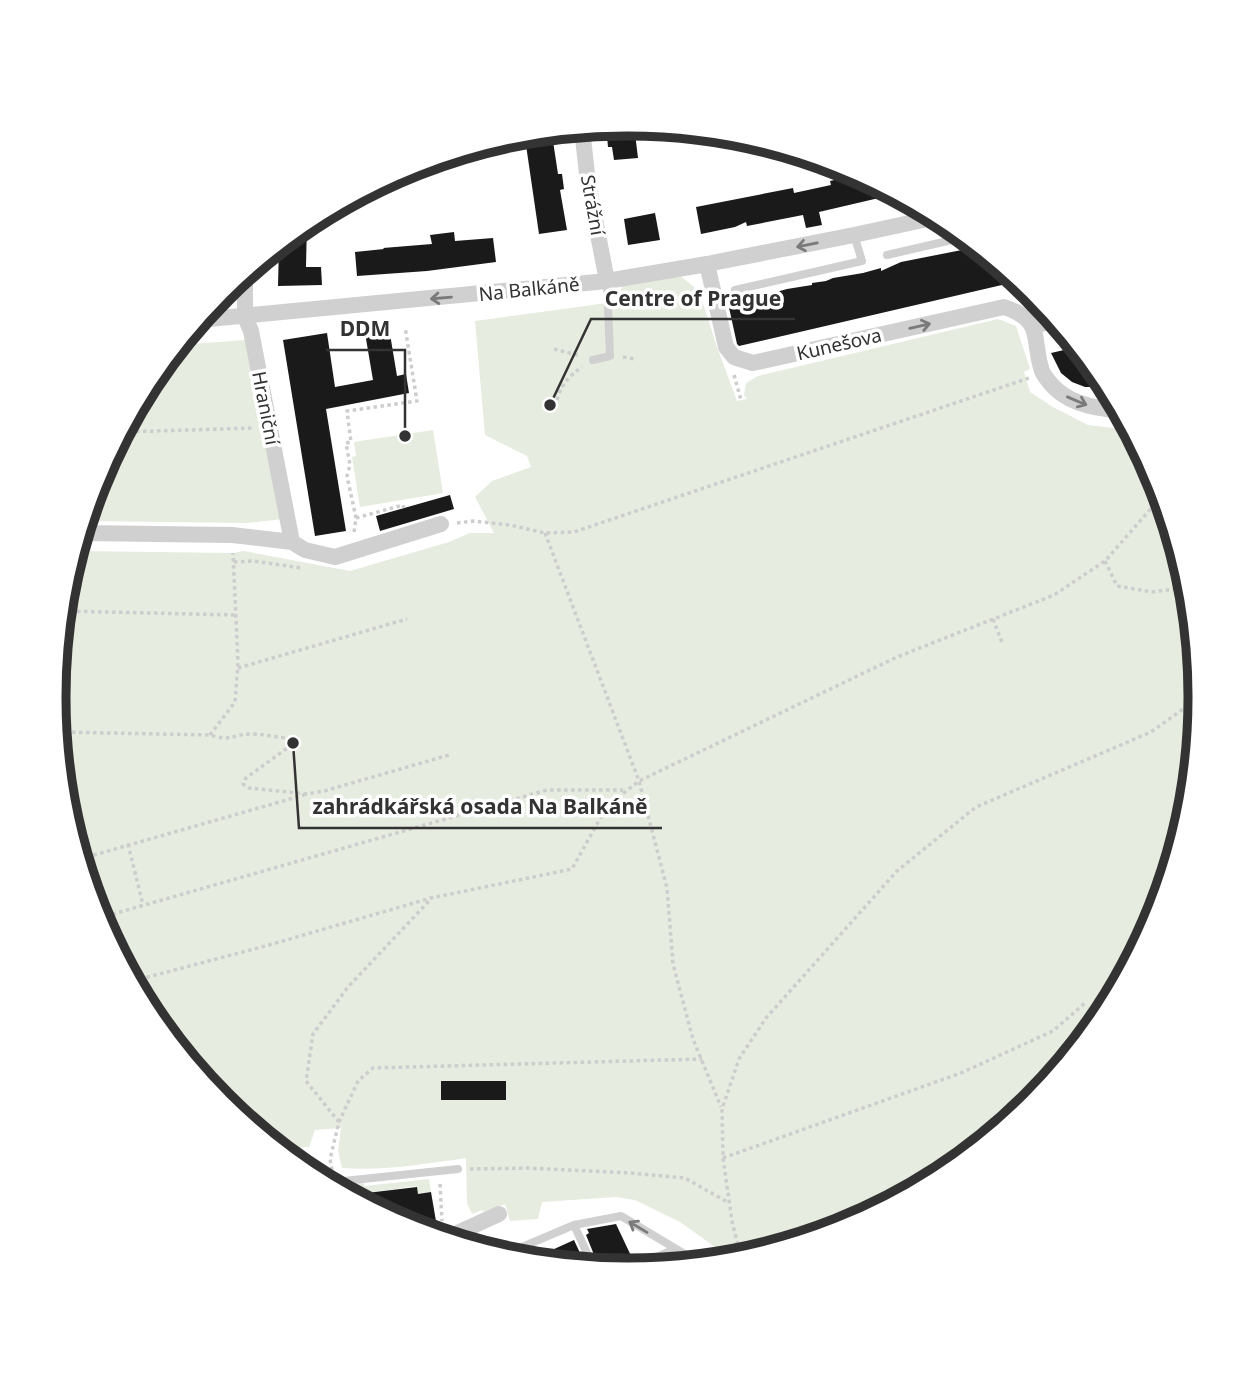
<svg xmlns="http://www.w3.org/2000/svg" width="1254" height="1394" font-family="'Noto Sans',sans-serif">
<style>
.green{fill:#e6ecdf}
.building{fill:#1a1a1a}
.lines{fill:none;stroke-linecap:round;stroke-linejoin:round}
.path{stroke:#cdcdcd;stroke-width:3.5;stroke-dasharray:3.5 3.5;stroke-linecap:butt}
.service{stroke:#d0d0d0;stroke-width:8}
.minor{stroke:#d0d0d0;stroke-width:16}
.oneway{stroke:#7a7a7a}
.labels{text-anchor:middle;dominant-baseline:central;stroke-width:7;stroke-linejoin:round;paint-order:stroke}
.street-label{font-size:19px;fill:#333;stroke:#fff}
.rim{fill:none;stroke:#333;stroke-width:9}
.leader{fill:none;stroke:#333;stroke-width:2.5}
.callout-dot{fill:#333;stroke:#fff;stroke-width:2.5}
.callout-label{font-size:21px;text-anchor:middle;font-weight:bold;fill:#333;stroke:#fff;stroke-width:7;stroke-linejoin:round;paint-order:stroke}
</style>
<rect width="100%" height="100%" fill="#fff"/>
<!-- green -->
<path class="green" d="M678,274L699,291L717,347L737,401L747,399L744,395L746,383L758,376L998,319L1016,326L1030,369L1024,372L1030,392L1053,407L1088,425L1131,430L1156,478L1189,586L1200,697L1189,809L1156,917L1103,1016L1032,1102L992,1135L870,1213L839,1228L732,1259L680,1222L635,1200L616,1197L542,1202L538,1219L510,1221L505,1204L484,1212L482,1210L472,1214L467,1203L466,1158C425,1164 384,1171 342,1168L338,1151L341,1128L315,1130L309,1147L279,1149L222,1102L151,1015L98,916L65,808L54,697L65,585L76,551L233,553L244,551L350,571L449,542L470,533H494L475,497L492,481L531,467L527,456L485,435L475,321L607,303L615,301L623,285Z
M245,340L283,519L246,523L85,521L98,477L151,378L179,345Z
M433,430L443,493L360,507L352,457L356,456L354,442Z
M360,1177L365,1186L429,1179L431,1192L418,1194L416,1186L354,1195V1197L327,1183Z"/>
<!-- building -->
<path class="building" d="M627,124L634,125L638,158L614,160L612,147H608L606,126Z
M553,141L558,174H562L564,189L560,190L567,230L539,234L526,145Z
M846,168L896,194L819,212L822,225L806,228L803,215L747,226L746,222L735,227L701,234L696,207L793,188L794,193L831,185L830,181L848,177Z
M655,213L660,240L628,245L624,219Z
M307,222L306,267H321L322,285L278,286L279,245Z
M454,232L455,241L493,238L496,262L427,271L357,276L355,252L384,249L383,248L432,244L430,235Z
M977,247L1019,281L739,346L737,344L728,303L762,296L787,289L812,285V283L826,281L833,278L863,273L881,268V271L901,262Z
M389,328L397,376L406,374L409,393L326,409L346,531L315,536L283,340L327,333L335,387L373,380L365,333Z
M1077,347L1103,379L1108,387H1085L1072,382L1061,373L1051,353Z
M450,495L454,509L380,531L376,516Z
M441,1081H506V1100H441Z
M417,1187L418,1194L431,1192L437,1227L426,1232L407,1226L350,1195Z
M616,1224L633,1260L624,1264L621,1269L599,1267L586,1235L589,1233L587,1229Z
M574,1240L586,1266L530,1260Z"/>
<g class="lines">
<!-- path -->
<path class="path" d="M554,349L581,356
M623,357L635,359
M734,375L741,400
M557,400C561,385 569,376 582,367
M122,432L254,428
M356,518L403,505L404,508
M457,523L473,521L510,525L545,533L574,532L1029,378
M354,532L356,518L347,476L350,465L346,443L351,442L347,411L417,401L405,327
M545,533L639,781L667,888L673,964L693,1039L721,1107
M1105,561L1117,586L1152,592L1189,587
M234,562L253,561L301,568
M63,611L236,615
M993,619L1003,645
M238,668L407,619
M58,732L210,735C231,742 233,734 251,734C263,734 275,737 287,738L292,742L290,746L246,778L243,784L249,788L307,794L324,791L449,755
M210,735L235,702L238,663L233,553
M128,844L143,905
M80,859L304,795
M99,918L547,790H623
M133,981L269,945L431,898L572,869L607,806L639,781L897,657L1054,595L1105,561L1162,496
M339,1122L306,1081L313,1034L348,987L430,900
M723,1158L961,1073L1053,1031L1086,1002
M470,1169L528,1168L630,1173L685,1178L729,1203
M332,1170L330,1159L339,1122L358,1081L373,1068L702,1059
M311,1174L322,1178
M440,1184L442,1221
M741,1258L732,1221L723,1158L722,1109L739,1059L766,1018L897,871L976,807L1151,732L1200,697"/>
<!-- service -->
<path class="service" d="M887,255L965,237
M735,290L862,261L854,235
M593,360L610,356L607,281
M334,1182L458,1169
M574,1225L593,1266
M503,1255L574,1225L621,1216L693,1259L696,1263
M627,1270L675,1249"/>
<!-- minor -->
<path class="minor" d="M582,129L588,183L607,281
M707,264L726,347L734,357L753,363L1004,307C1045,321 1031,338 1042,371C1044,376 1048,380 1051,384C1068,404 1095,409 1120,410
M245,273V317L251,331L292,542
M199,320L607,281L707,264L854,235L937,217
M1034,326L1055,320
M81,533L232,535L292,542L305,550L335,557L441,524
M464,1230L499,1214
M447,1238L464,1230L471,1245"/>
</g>
<!-- one-way arrows -->
<defs><path id="oneway-shaft" d="M-6 0H5M1.5-3L5.5 0L1.5 3" fill="none" stroke-width="1.6" stroke-linecap="round" stroke-linejoin="round" transform="scale(1.75)"/></defs>
<g class="oneway">
<use href="#oneway-shaft" transform="translate(807 245) rotate(169)"/>
<use href="#oneway-shaft" transform="translate(441 298) rotate(175)"/>
<use href="#oneway-shaft" transform="translate(920 326) rotate(-13)"/>
<use href="#oneway-shaft" transform="translate(1077 401) rotate(23)"/>
<use href="#oneway-shaft" transform="translate(638 1227) rotate(-149)"/>
</g>
<g class="labels">
<!-- street labels -->
<g class="street-label">
<text transform="translate(593 205) rotate(80)">Strážní</text>
<text transform="translate(529 289) rotate(-6)">Na Balkáně</text>
<text transform="translate(839 344) rotate(-13)">Kunešova</text>
<text transform="translate(266 408) rotate(79)">Hraniční</text>
</g>
</g>
<!-- crop -->
<path d="M0 0H1254V1394H0ZM626 136H628A560 560 0 0 1 1188 696V698A560 560 0 0 1 628 1258H626A560 560 0 0 1 66 698V696A560 560 0 0 1 626 136Z" fill="#fff" fill-rule="evenodd"/>
<path class="rim" d="M626 136H628A560 560 0 0 1 1188 696V698A560 560 0 0 1 628 1258H626A560 560 0 0 1 66 698V696A560 560 0 0 1 626 136Z"/>
<!-- callouts -->
<path class="leader" d="M550 405L591 319H795M405 436L405 350H326M293 743L299 828H662"/>
<g class="callout-dot">
<circle cx="550" cy="405" r="7"/>
<circle cx="405" cy="436" r="7"/>
<circle cx="293" cy="743" r="7"/>
</g>
<g class="callout-label">
<text x="693" y="306">Centre of Prague</text>
<text x="365" y="336">DDM</text>
<text x="480" y="814">zahrádkářská osada Na Balkáně</text>
</g>
</svg>
